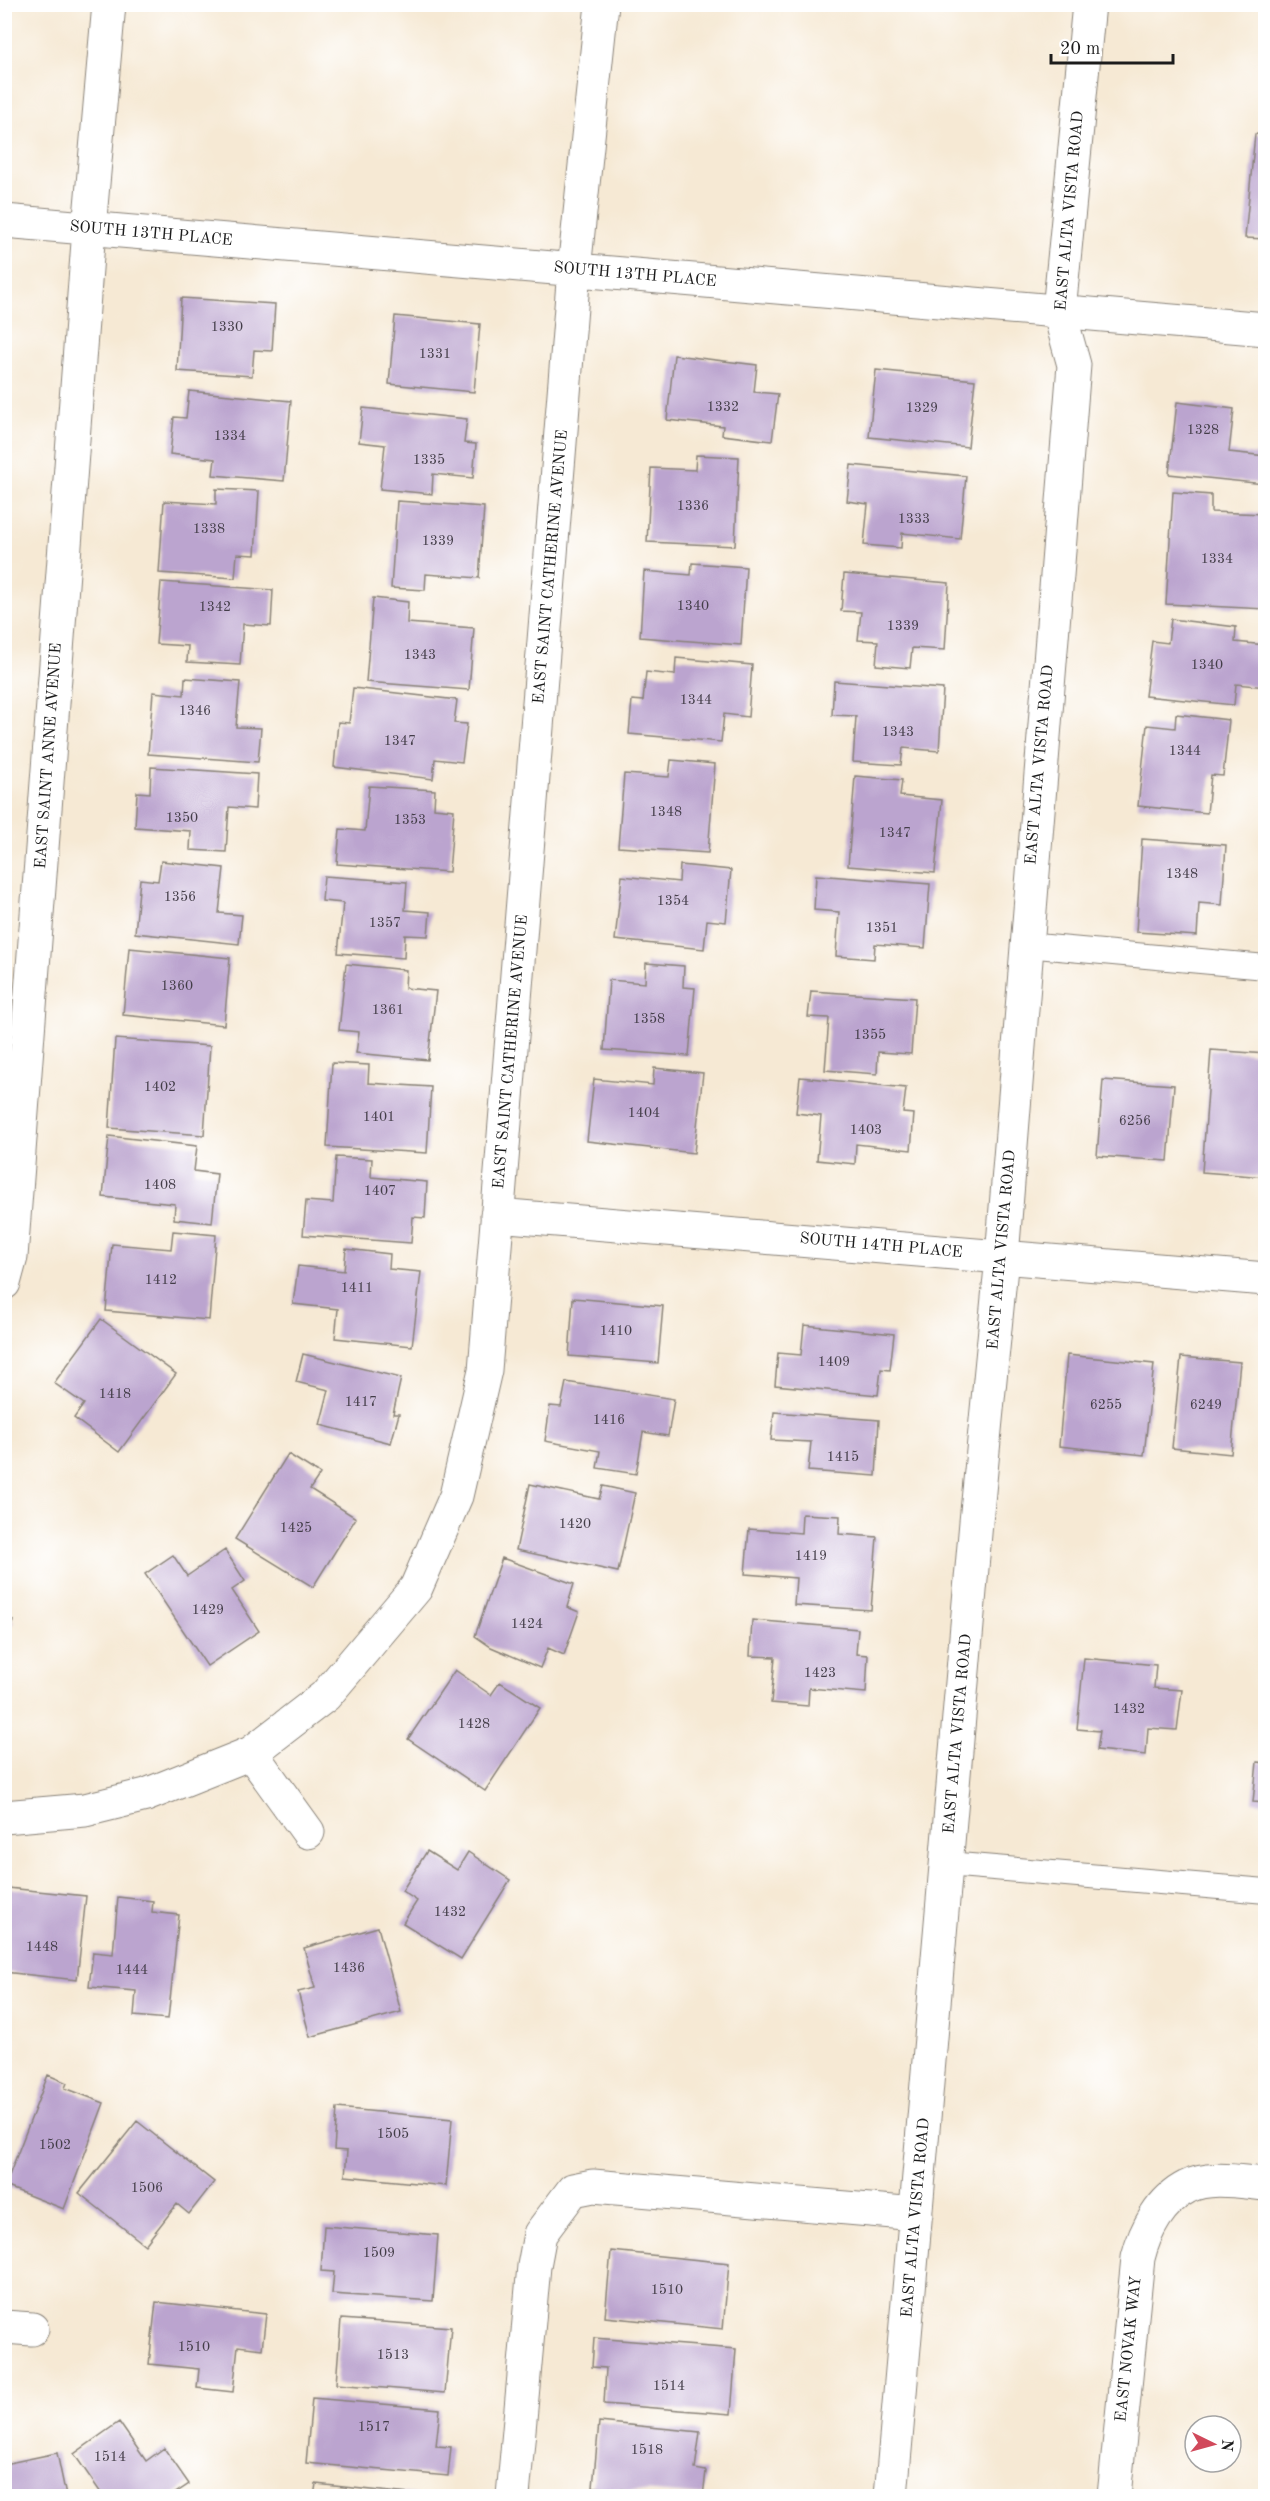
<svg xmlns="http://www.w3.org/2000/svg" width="1270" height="2501" font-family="'Old Standard TT',serif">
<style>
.building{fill:#bba4cf}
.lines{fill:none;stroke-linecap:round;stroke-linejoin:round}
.lane-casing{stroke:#898278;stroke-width:26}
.street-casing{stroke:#898278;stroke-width:35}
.lane{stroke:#fff;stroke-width:24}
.street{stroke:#fff;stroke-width:33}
.labels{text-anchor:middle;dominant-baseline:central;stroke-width:5;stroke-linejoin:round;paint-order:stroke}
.number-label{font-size:14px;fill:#443e49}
.street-label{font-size:16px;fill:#1c1c1c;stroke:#fff}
</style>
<rect width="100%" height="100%" fill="#fff"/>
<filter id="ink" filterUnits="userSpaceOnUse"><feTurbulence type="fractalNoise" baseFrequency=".0167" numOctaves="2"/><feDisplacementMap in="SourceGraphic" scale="12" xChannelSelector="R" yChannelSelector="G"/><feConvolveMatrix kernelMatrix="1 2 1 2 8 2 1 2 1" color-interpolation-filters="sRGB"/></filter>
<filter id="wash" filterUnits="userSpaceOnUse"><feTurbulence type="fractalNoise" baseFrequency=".008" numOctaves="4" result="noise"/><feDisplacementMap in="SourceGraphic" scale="24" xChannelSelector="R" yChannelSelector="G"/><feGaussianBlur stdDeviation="1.35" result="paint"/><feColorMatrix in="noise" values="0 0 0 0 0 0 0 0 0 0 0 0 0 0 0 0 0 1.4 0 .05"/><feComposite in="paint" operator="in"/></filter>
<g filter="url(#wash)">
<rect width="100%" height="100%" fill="#f6e9d4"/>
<g id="blocks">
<!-- building -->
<path class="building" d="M1255,134L1266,135V239L1245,238Z
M181,298L275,304L272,351L254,350L252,376L177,371Z
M395,316L480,324L474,392L389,384Z
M674,355L757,365L754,392L778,394L772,441L722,435L723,426L667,420Z
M876,370L975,380L968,447L869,437Z
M189,391L291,401L284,481L213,475L215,459L170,454L174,417L186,418Z
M1177,402L1234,409L1229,452L1266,456L1264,484L1169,474Z
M363,408L467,419L464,443L476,444L473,478L433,474L432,494L380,489L385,445L359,442Z
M696,455L739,457L735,546L647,542L651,468L695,470Z
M851,465L966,476L960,539L902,533L901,548L864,545L868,504L847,501Z
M216,489L259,491L255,555L237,554L235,578L159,573L164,501L216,504Z
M1173,492L1211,495V512L1266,514V609L1166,604Z
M397,501L484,507L479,578L426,574L425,590L391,588Z
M692,563L746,567L741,645L640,637L644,571L691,575Z
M844,574L949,583L945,650L912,648L910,668L876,665L878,641L858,640L861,612L841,611Z
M161,582L273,590L271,626L243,624L240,665L187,662L188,646L156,644Z
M373,598L408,602L407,623L474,628L469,690L366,682Z
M1171,619L1236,627L1235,642L1266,645V687L1236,684L1234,705L1145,696L1152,641L1168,643Z
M676,658L752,665L748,717L724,714L721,742L629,734L632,700L643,701L646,672L675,675Z
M185,678L240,682L236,727L261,728L258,762L148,754L153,692L184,695Z
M834,681L943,689L939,751L903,748L901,765L853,762L856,716L832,715Z
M353,688L457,700L454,723L467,724L462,762L435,759L433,779L334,767L338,722L349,723Z
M1176,714L1229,720L1223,776L1211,775L1207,813L1138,806L1147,725L1175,728Z
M671,760L715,764L708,853L618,847L624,774L669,777Z
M151,767L257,774L255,809L229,807L226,852L190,850L191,831L135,827L137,792L150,793Z
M855,776L902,780L900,796L942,800L935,873L848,866Z
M369,786L435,790L434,808L454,810L449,872L337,864L340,829L365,831Z
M1142,839L1226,845L1222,905L1199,903L1197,936L1136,932Z
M161,861L224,868L219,913L242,915L239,944L135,933L140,879L158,881Z
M680,865L731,870L726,922L707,920L704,949L615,940L622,876L679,882Z
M816,875L930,884L925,948L875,944L874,959L836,956L839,912L814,910Z
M324,876L407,882L405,910L430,912L428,936L405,935L404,958L338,953L343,903L322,901Z
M129,948L230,958L224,1025L123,1015Z
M646,963L684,966L683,987L695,988L689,1056L604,1050L609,980L645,983Z
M346,964L406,970L405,988L436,991L428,1060L356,1053L359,1032L339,1030Z
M811,991L915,998L911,1054L878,1052L877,1074L825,1070L829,1018L808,1017Z
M115,1039L210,1046L204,1135L109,1128Z
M1211,1050L1266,1054V1177L1202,1172Z
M332,1063L369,1065L368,1083L431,1087L427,1153L327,1147Z
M654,1068L703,1073L694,1153L587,1141L594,1079L653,1085Z
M800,1077L906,1088L903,1113L914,1114L911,1150L856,1144L855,1164L817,1160L821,1116L796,1113Z
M1103,1080L1174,1085L1168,1161L1097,1156Z
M109,1136L197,1146L194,1171L217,1174L212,1223L174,1219L175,1204L103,1197Z
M336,1157L372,1159L371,1177L427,1182L425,1218L413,1217L411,1243L303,1235L306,1201L333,1203Z
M173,1231L216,1235L209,1320L106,1311L112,1244L171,1249Z
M346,1249L390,1254L389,1269L421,1272L412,1346L335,1338L338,1309L293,1304L298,1266L344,1271Z
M573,1298L663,1306L658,1363L569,1356Z
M101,1319L176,1374L119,1452L74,1418L84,1404L54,1383Z
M804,1325L894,1334L890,1370L881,1369L878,1395L775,1385L778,1353L801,1355Z
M303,1354L401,1378L393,1414H399L391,1443L320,1425L329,1390L296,1382Z
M1067,1355L1154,1364L1144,1455L1059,1446Z
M1181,1357L1240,1362L1231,1454L1172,1448Z
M566,1382L674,1399L668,1436L643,1432L636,1474L597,1468L600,1451L545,1441L550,1406L561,1407Z
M774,1412L879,1420L876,1476L808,1471L811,1442L771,1440Z
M288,1454L320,1474L310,1489L356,1518L313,1587L235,1539Z
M530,1484L599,1499L603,1486L635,1493L618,1572L516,1550Z
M802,1514L840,1516L839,1534L877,1537L871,1610L794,1605L796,1578L745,1574L749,1529L801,1533Z
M225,1550L245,1581L232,1590L259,1631L207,1666L145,1574L173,1555L187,1576Z
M502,1558L574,1584L567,1607L579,1612L564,1655L548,1648L540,1668L491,1647L475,1636Z
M4,1611L14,1622L4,1630Z
M752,1620L858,1629L856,1654L868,1655L866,1693L809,1688L808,1706L771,1703L775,1657L750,1656Z
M1084,1658L1156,1665L1154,1688L1182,1690L1177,1730L1148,1728L1146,1755L1097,1750L1100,1731L1077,1729Z
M455,1670L491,1695L500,1682L540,1708L485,1791L408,1739Z
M1257,1762L1266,1763V1803L1253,1802Z
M427,1851L457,1870L468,1852L510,1880L461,1959L403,1923L417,1901L402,1891Z
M8,1888L86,1896L77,1980L4,1972V1921Z
M118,1897L153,1901L152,1912L179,1915L168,2019L134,2016L136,1991L89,1987L93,1952L113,1954Z
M378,1927L401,2012L310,2037L298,1992L315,1988L304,1948Z
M48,2075L67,2083L65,2088L104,2103L64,2209L5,2186Z
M337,2108L452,2119L446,2186L345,2176L347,2151L334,2150Z
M137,2121L214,2182L189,2214L177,2204L145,2245L79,2193Z
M324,2226L438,2235L433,2301L332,2294L334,2272L321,2271Z
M611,2251L729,2263L723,2329L605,2317Z
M156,2302L266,2314L262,2349L238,2346L233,2392L197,2388L199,2369L149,2364Z
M341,2319L451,2327L445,2393L336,2384Z
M594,2338L736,2349L731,2414L604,2404L606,2368L592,2367Z
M312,2398L440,2409L436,2446L451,2447L448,2476L306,2463Z
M119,2422L146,2461L164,2448L189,2484L171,2496H103L74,2454Z
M599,2422L700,2432L695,2469L706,2471L703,2496L593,2487Z
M57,2453L66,2496H4V2464Z
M316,2484L418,2495V2496H314Z"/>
</g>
</g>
<g filter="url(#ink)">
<use href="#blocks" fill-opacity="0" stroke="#898278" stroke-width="1.5"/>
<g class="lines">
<defs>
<path id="lane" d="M1026,945L1266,967
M947,1864L1266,1891"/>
<path id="street" d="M4,221L1266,329
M497,1215L1266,1279
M4,1283L11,1257L89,229L109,4
M251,1753L308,1832
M4,1817L85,1810L146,1795L251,1753L325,1696L416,1588L456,1496L485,1370L574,270L602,4
M4,2327L32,2329
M513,2496L534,2266L540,2234L573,2190L593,2186L916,2214
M891,2496L976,1522L1002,1257L1074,365L1059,311L1089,4
M1114,2496L1138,2258C1145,2230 1161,2200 1187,2187C1209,2175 1242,2182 1266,2184"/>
</defs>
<!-- lane casing -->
<use href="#lane" class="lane-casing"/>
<!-- street casing -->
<use href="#street" class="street-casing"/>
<!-- lane -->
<use href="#lane" class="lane"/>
<!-- street -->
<use href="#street" class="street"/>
</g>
</g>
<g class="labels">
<!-- number labels -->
<g class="number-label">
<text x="227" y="327">1330</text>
<text x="435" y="354">1331</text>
<text x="723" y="407">1332</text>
<text x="922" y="408">1329</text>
<text x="1203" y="430">1328</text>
<text x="230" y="436">1334</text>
<text x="429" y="460">1335</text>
<text x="693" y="506">1336</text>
<text x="914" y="519">1333</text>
<text x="209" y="529">1338</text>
<text x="438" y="541">1339</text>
<text x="1217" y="559">1334</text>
<text x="693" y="606">1340</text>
<text x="215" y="607">1342</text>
<text x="903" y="626">1339</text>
<text x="420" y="655">1343</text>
<text x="1207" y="665">1340</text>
<text x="696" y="700">1344</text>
<text x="195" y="711">1346</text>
<text x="898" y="732">1343</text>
<text x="400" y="741">1347</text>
<text x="1185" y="751">1344</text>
<text x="666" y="812">1348</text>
<text x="182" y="818">1350</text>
<text x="410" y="820">1353</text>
<text x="895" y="833">1347</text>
<text x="1182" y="874">1348</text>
<text x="180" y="897">1356</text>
<text x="673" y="901">1354</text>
<text x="385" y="923">1357</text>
<text x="882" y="928">1351</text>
<text x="177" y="986">1360</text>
<text x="388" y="1010">1361</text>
<text x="649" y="1019">1358</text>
<text x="870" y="1035">1355</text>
<text x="160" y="1087">1402</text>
<text x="644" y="1113">1404</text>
<text x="379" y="1117">1401</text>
<text x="1135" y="1121">6256</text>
<text x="866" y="1130">1403</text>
<text x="160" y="1185">1408</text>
<text x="380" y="1191">1407</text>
<text x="161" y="1280">1412</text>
<text x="357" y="1288">1411</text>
<text x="616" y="1331">1410</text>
<text x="834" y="1362">1409</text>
<text x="115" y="1394">1418</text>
<text x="361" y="1402">1417</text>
<text x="1106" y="1405">6255</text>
<text x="1206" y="1405">6249</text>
<text x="609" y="1420">1416</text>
<text x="843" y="1457">1415</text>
<text x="575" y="1524">1420</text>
<text x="296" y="1528">1425</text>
<text x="811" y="1556">1419</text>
<text x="208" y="1610">1429</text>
<text x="527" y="1624">1424</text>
<text x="820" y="1673">1423</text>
<text x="1129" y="1709">1432</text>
<text x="474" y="1724">1428</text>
<text x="450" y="1912">1432</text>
<text x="42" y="1947">1448</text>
<text x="349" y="1968">1436</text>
<text x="132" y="1970">1444</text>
<text x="393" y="2134">1505</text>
<text x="55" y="2145">1502</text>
<text x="147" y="2188">1506</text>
<text x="379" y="2253">1509</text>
<text x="667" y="2290">1510</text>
<text x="194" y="2347">1510</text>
<text x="393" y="2355">1513</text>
<text x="669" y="2386">1514</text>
<text x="374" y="2427">1517</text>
<text x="647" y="2450">1518</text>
<text x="110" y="2457">1514</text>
</g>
<!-- street labels -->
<g class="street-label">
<text transform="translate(1070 211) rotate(-85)">EAST ALTA VISTA ROAD</text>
<text transform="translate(151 234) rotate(5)">SOUTH 13TH PLACE</text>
<text transform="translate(635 275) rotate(5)">SOUTH 13TH PLACE</text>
<text transform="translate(551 567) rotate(-85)">EAST SAINT CATHERINE AVENUE</text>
<text transform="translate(49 756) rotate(-86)">EAST SAINT ANNE AVENUE</text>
<text transform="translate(1040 765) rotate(-85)">EAST ALTA VISTA ROAD</text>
<text transform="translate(511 1052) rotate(-85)">EAST SAINT CATHERINE AVENUE</text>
<text transform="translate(881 1246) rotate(5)">SOUTH 14TH PLACE</text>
<text transform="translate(1002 1250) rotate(-85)">EAST ALTA VISTA ROAD</text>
<text transform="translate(958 1734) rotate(-85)">EAST ALTA VISTA ROAD</text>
<text transform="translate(916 2218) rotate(-85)">EAST ALTA VISTA ROAD</text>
<text transform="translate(1129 2349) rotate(-84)">EAST NOVAK WAY</text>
</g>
</g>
<!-- margin -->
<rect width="1270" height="2501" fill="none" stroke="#fff" stroke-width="24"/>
<!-- north arrow -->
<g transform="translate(1213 2444) rotate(95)"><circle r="28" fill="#ffffff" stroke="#a4a4a4" stroke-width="1.5"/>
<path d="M0-4.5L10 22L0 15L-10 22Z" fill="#d1495b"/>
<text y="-9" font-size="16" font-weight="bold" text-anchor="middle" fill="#1c1c1c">N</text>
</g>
<!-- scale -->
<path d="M1051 54v9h122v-9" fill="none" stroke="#1c1c1c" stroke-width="3"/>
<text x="1060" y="54" font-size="18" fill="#1c1c1c" stroke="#ffffff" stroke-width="4.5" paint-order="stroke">20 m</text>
</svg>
